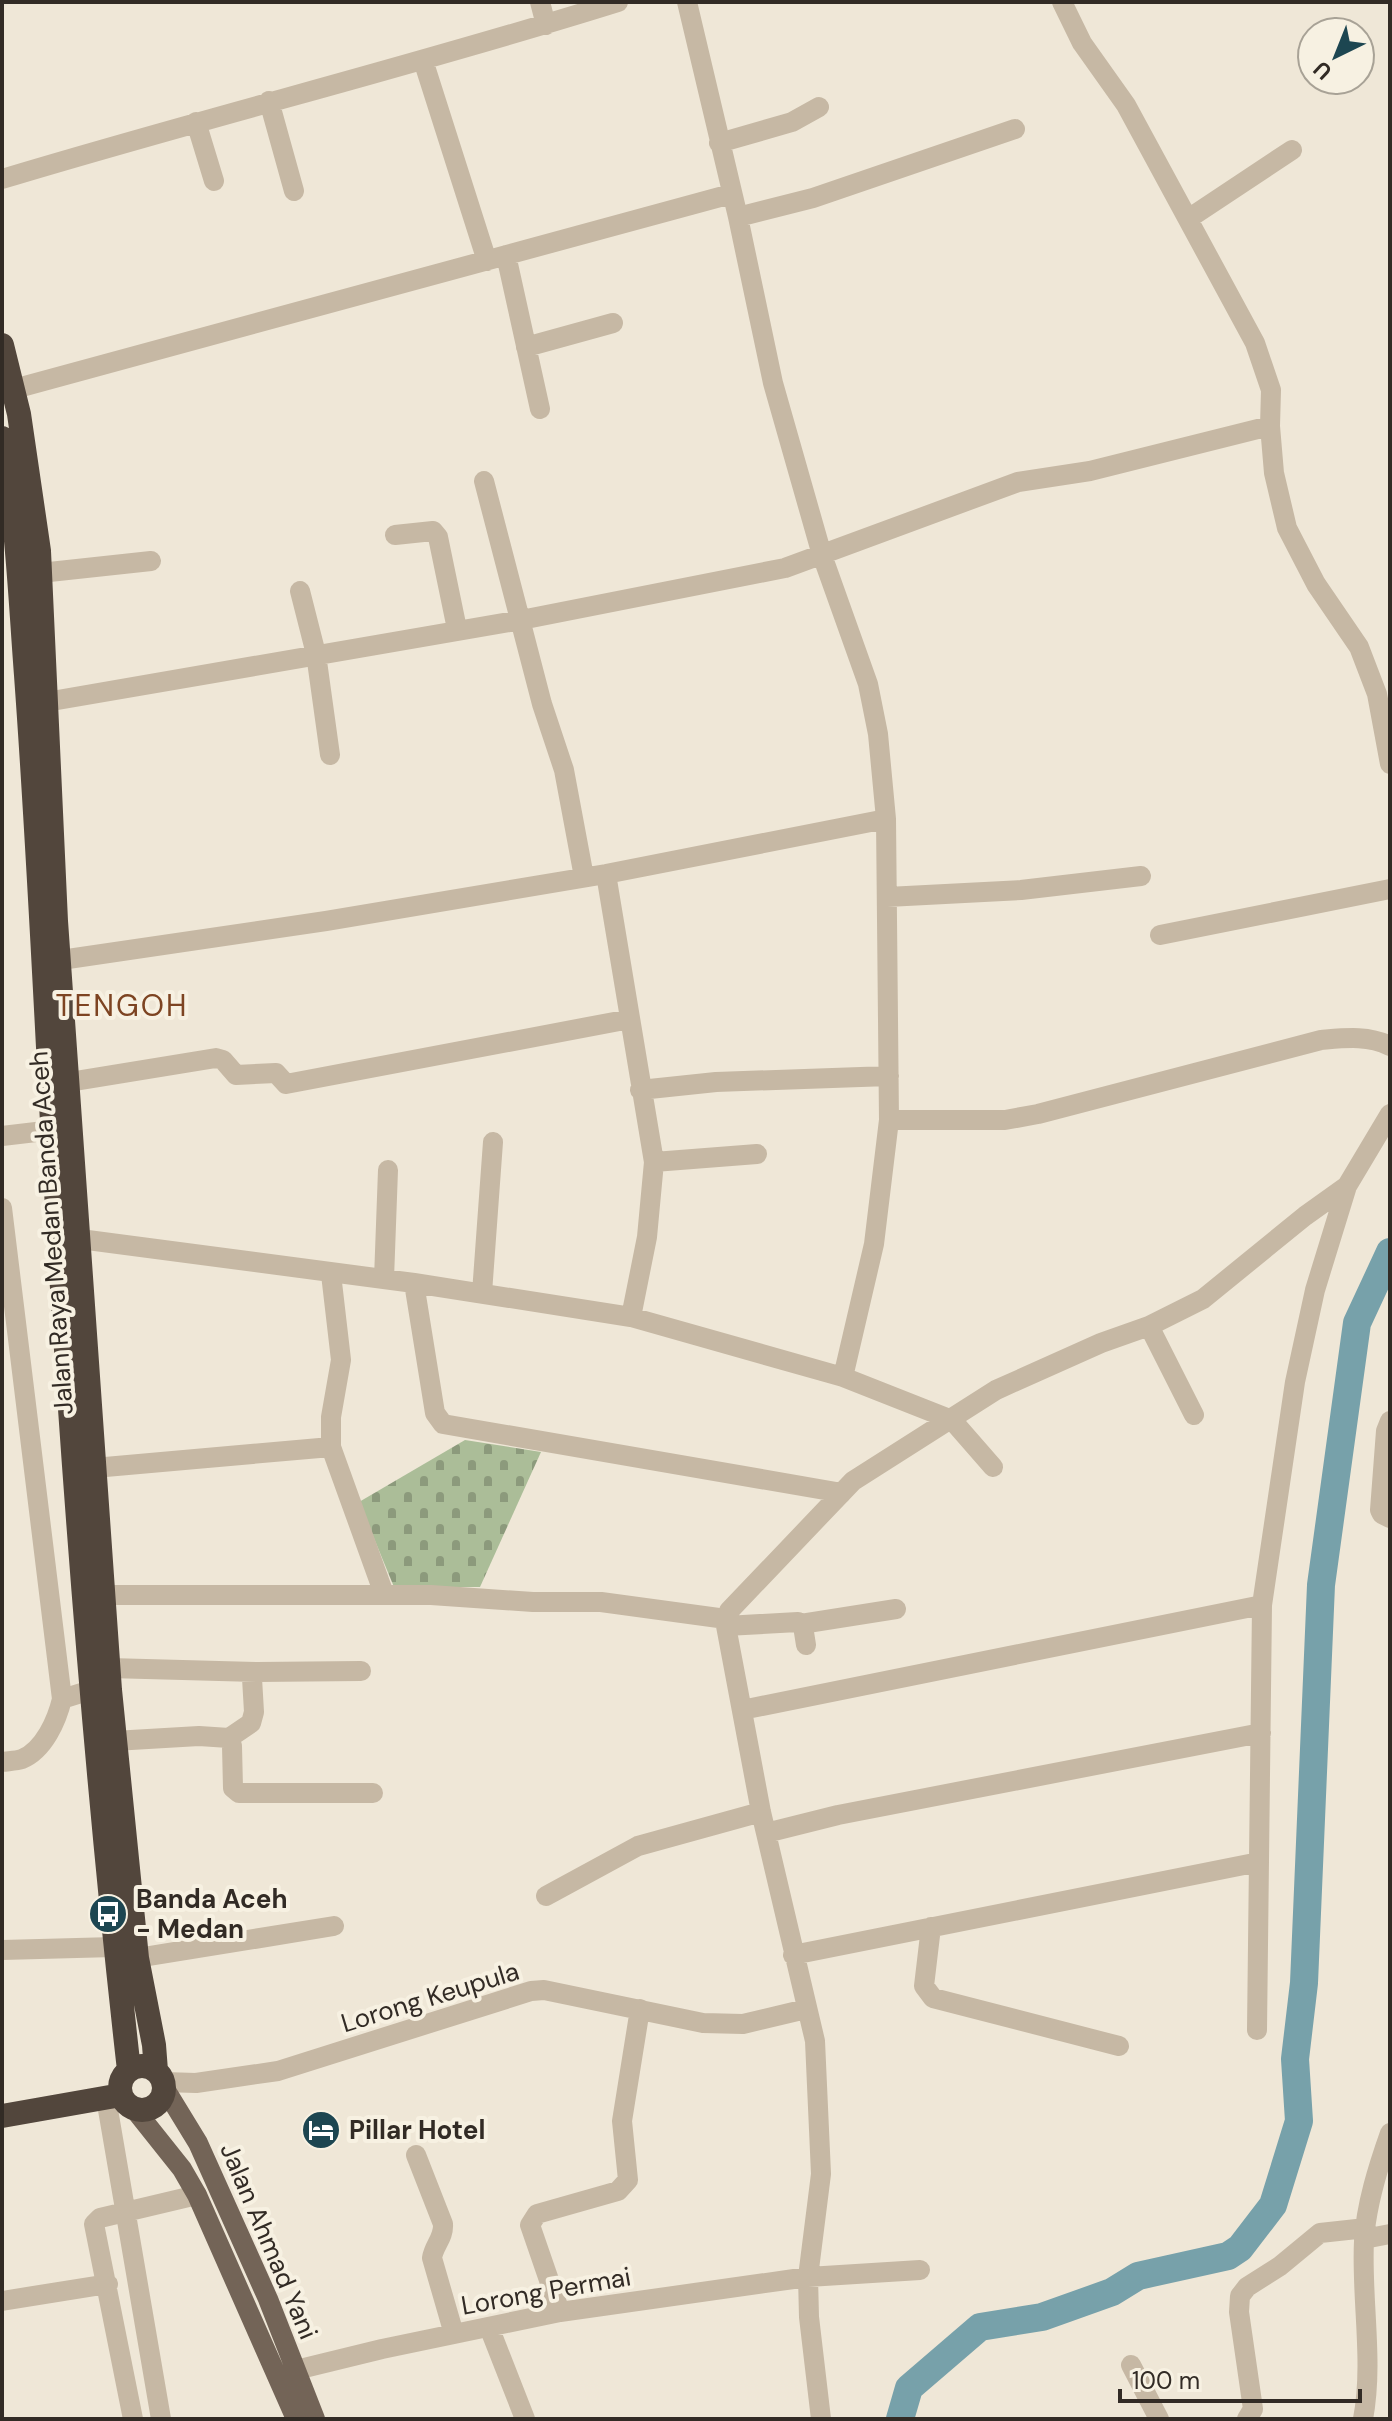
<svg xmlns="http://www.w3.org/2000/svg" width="1392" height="2421" font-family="'DM Sans',sans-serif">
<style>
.cemetery{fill:url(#cemetery-stones)}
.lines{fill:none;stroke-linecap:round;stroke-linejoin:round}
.river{stroke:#77a1aa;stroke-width:28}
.minor{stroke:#c6b8a4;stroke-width:20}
.major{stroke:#736457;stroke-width:20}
.highway{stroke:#52463c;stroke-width:24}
.labels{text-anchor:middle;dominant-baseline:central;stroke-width:8;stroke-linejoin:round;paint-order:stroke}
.street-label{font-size:26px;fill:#322b25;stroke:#f7f1e2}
.poi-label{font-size:26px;font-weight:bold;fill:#322b25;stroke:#f7f1e2;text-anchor:start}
.quarter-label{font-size:30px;letter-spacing:2px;fill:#7d4422;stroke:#f7f1e2}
</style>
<defs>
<pattern id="cemetery-stones" width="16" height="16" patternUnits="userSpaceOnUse" patternTransform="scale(2)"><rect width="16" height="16" fill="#abbd98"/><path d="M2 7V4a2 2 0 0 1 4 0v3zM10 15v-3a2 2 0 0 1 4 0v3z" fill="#8c9a7c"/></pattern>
</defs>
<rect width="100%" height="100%" fill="#efe7d7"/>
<!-- cemetery -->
<path class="cemetery" d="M465,1440L541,1452L480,1587H394L359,1502Z"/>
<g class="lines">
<!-- river -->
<path class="river" d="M900,2419L909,2388L980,2327L1042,2317L1112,2292L1138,2276L1228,2256L1240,2248L1273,2205L1299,2121L1295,2059L1304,1983L1321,1585L1357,1323L1390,1252"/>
<!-- minor -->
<path class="minor" d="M540,2L546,25
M687,2L738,217L773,383L822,555L868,684L878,734L886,819L889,1120L874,1244L843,1377
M1062,2L1082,43L1126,105L1255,343L1271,390L1270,426L1274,473L1287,528L1316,584L1359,647L1377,694L1390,764
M423,60L487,261
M269,101L294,191
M196,122L214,181
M719,143L792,122L819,107
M2,179C207,117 414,66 618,2
M738,217L813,198L1015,129
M1188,219L1292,150
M506,255L540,409
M526,347L613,323
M14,389L731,194
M484,481L542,704L564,770L584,877
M395,535L433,531L438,537L457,629
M40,573L151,561
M300,591L316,654L330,755
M46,702L521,620L785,568L1018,482L1090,471L1270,426
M606,874L654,1162L647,1237L631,1317
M887,897L1021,890L1141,876
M1160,935L1390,889
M61,960L326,921L606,874L886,819
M69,1082L216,1058L223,1060L236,1075L276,1073L286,1084L630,1019
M640,1090L716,1082L889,1076
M889,1120H1005L1038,1114L1321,1040C1345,1038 1368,1035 1390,1046
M2,1136L53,1130
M654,1162L757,1154
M2,1208L62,1699
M80,1239L414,1283L631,1317L843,1377L952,1420L993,1467
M331,1274L341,1360L331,1417V1447
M384,1279L388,1170
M414,1283L435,1413L443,1424L842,1493
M482,1293L493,1142
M1149,1326L1194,1415
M1390,1421L1386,1431L1380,1510L1382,1514L1390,1518
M94,1468L331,1447L384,1594
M105,1595H431L533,1602H601L726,1619
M1262,1605L1295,1382L1315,1290L1347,1186L1390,1114
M801,1624L896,1609
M726,1626L798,1622L803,1626L806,1645
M109,1668L257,1672
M742,1710L1262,1605L1257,2030
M229,1738L251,1723L254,1712L252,1678L257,1672L361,1671
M114,1741L199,1736L229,1738L232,1746L233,1788L239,1793H373
M2,1762C8,1761 16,1761 22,1759C44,1750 57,1720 62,1699L91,1690H106
M766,1833L838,1815L1261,1733
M546,1896L638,1846L761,1812
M931,1927L924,1986L933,1998L1119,2046
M2,1950L114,1947
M793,1955L1259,1862
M137,1958L334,1926
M164,2082L196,2083L278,2071L531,1991L544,1990L703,2023L743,2024L806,2009
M106,2098L161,2419
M416,2155L443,2224C444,2238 434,2245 432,2258L454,2334
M1364,2239L1390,2234
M2,2301L108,2284
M560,2312L530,2225L537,2214L618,2191L628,2180L622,2121L640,2009
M489,2327L525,2419
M1131,2365L1159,2419
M296,2370L382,2349L560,2312L808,2277L920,2270
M133,2419L94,2224L100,2218L197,2195
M821,2419L809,2317L808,2277L821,2174L815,2041L761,1812L726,1626L729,1611L853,1481L996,1390L1101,1343L1149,1326L1203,1299L1305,1216L1347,1186
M1247,2419L1253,2409L1239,2312L1240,2296L1247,2287L1280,2266L1320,2233L1366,2228
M1363,2419C1374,2362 1361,2298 1364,2241C1366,2205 1378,2167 1390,2133"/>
<!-- major -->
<path class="major" d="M165,2089L198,2143L268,2299L315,2419
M135,2110L182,2169L197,2195L296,2419"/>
<!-- highway -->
<path class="highway" d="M2,345L19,414L39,551L56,921L110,1690L137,1958L154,2045L156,2071
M2,438C17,516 20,596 26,675C36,812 43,949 50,1086C68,1414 92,1743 129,2070
M120 2088a22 22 0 1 1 44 0a22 22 0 1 1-44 0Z
M2,2116L121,2095"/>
</g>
<!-- icons -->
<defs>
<symbol id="bus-disc" viewBox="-11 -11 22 22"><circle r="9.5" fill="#1d4651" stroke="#f7f1e2"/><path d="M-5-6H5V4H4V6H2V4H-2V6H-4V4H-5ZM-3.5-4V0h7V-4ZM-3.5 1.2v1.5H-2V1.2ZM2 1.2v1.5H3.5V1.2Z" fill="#fff"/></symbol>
<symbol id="hotel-disc" viewBox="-11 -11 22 22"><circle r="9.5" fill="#1d4651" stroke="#f7f1e2"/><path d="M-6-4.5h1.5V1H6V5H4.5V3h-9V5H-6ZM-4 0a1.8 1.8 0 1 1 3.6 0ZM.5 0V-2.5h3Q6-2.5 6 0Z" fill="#fff"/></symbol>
</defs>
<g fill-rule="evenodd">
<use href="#bus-disc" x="86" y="1892" width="44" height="44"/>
<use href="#hotel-disc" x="299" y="2108" width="44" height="44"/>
</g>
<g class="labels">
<!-- street labels -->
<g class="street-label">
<text transform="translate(51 1233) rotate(-94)">Jalan Raya Medan Banda Aceh</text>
<text transform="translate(430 1997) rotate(-17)">Lorong Keupula</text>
<text transform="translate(269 2241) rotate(67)">Jalan Ahmad Yani</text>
<text transform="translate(546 2291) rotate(-10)">Lorong Permai</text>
</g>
<!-- poi labels -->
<g class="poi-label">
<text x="136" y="1899">Banda Aceh<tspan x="136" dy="30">- Medan</tspan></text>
<text x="349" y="2130">Pillar Hotel</text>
</g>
<!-- quarter labels -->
<g class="quarter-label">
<text x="122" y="1005">TENGOH</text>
</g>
</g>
<!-- border -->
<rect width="1392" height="2421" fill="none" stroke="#322b25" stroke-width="8"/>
<!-- north arrow -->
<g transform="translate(1336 56) rotate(223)"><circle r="38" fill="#f7f1e2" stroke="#a8a296" stroke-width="2"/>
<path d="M0-6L14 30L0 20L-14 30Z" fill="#1d4651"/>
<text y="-12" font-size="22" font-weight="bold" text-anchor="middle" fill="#322b25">U</text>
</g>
<!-- scale -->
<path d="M1120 2389v12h240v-12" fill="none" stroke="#322b25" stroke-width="4"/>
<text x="1132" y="2389" font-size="24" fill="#322b25" stroke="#f7f1e2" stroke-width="6" paint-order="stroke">100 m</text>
</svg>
